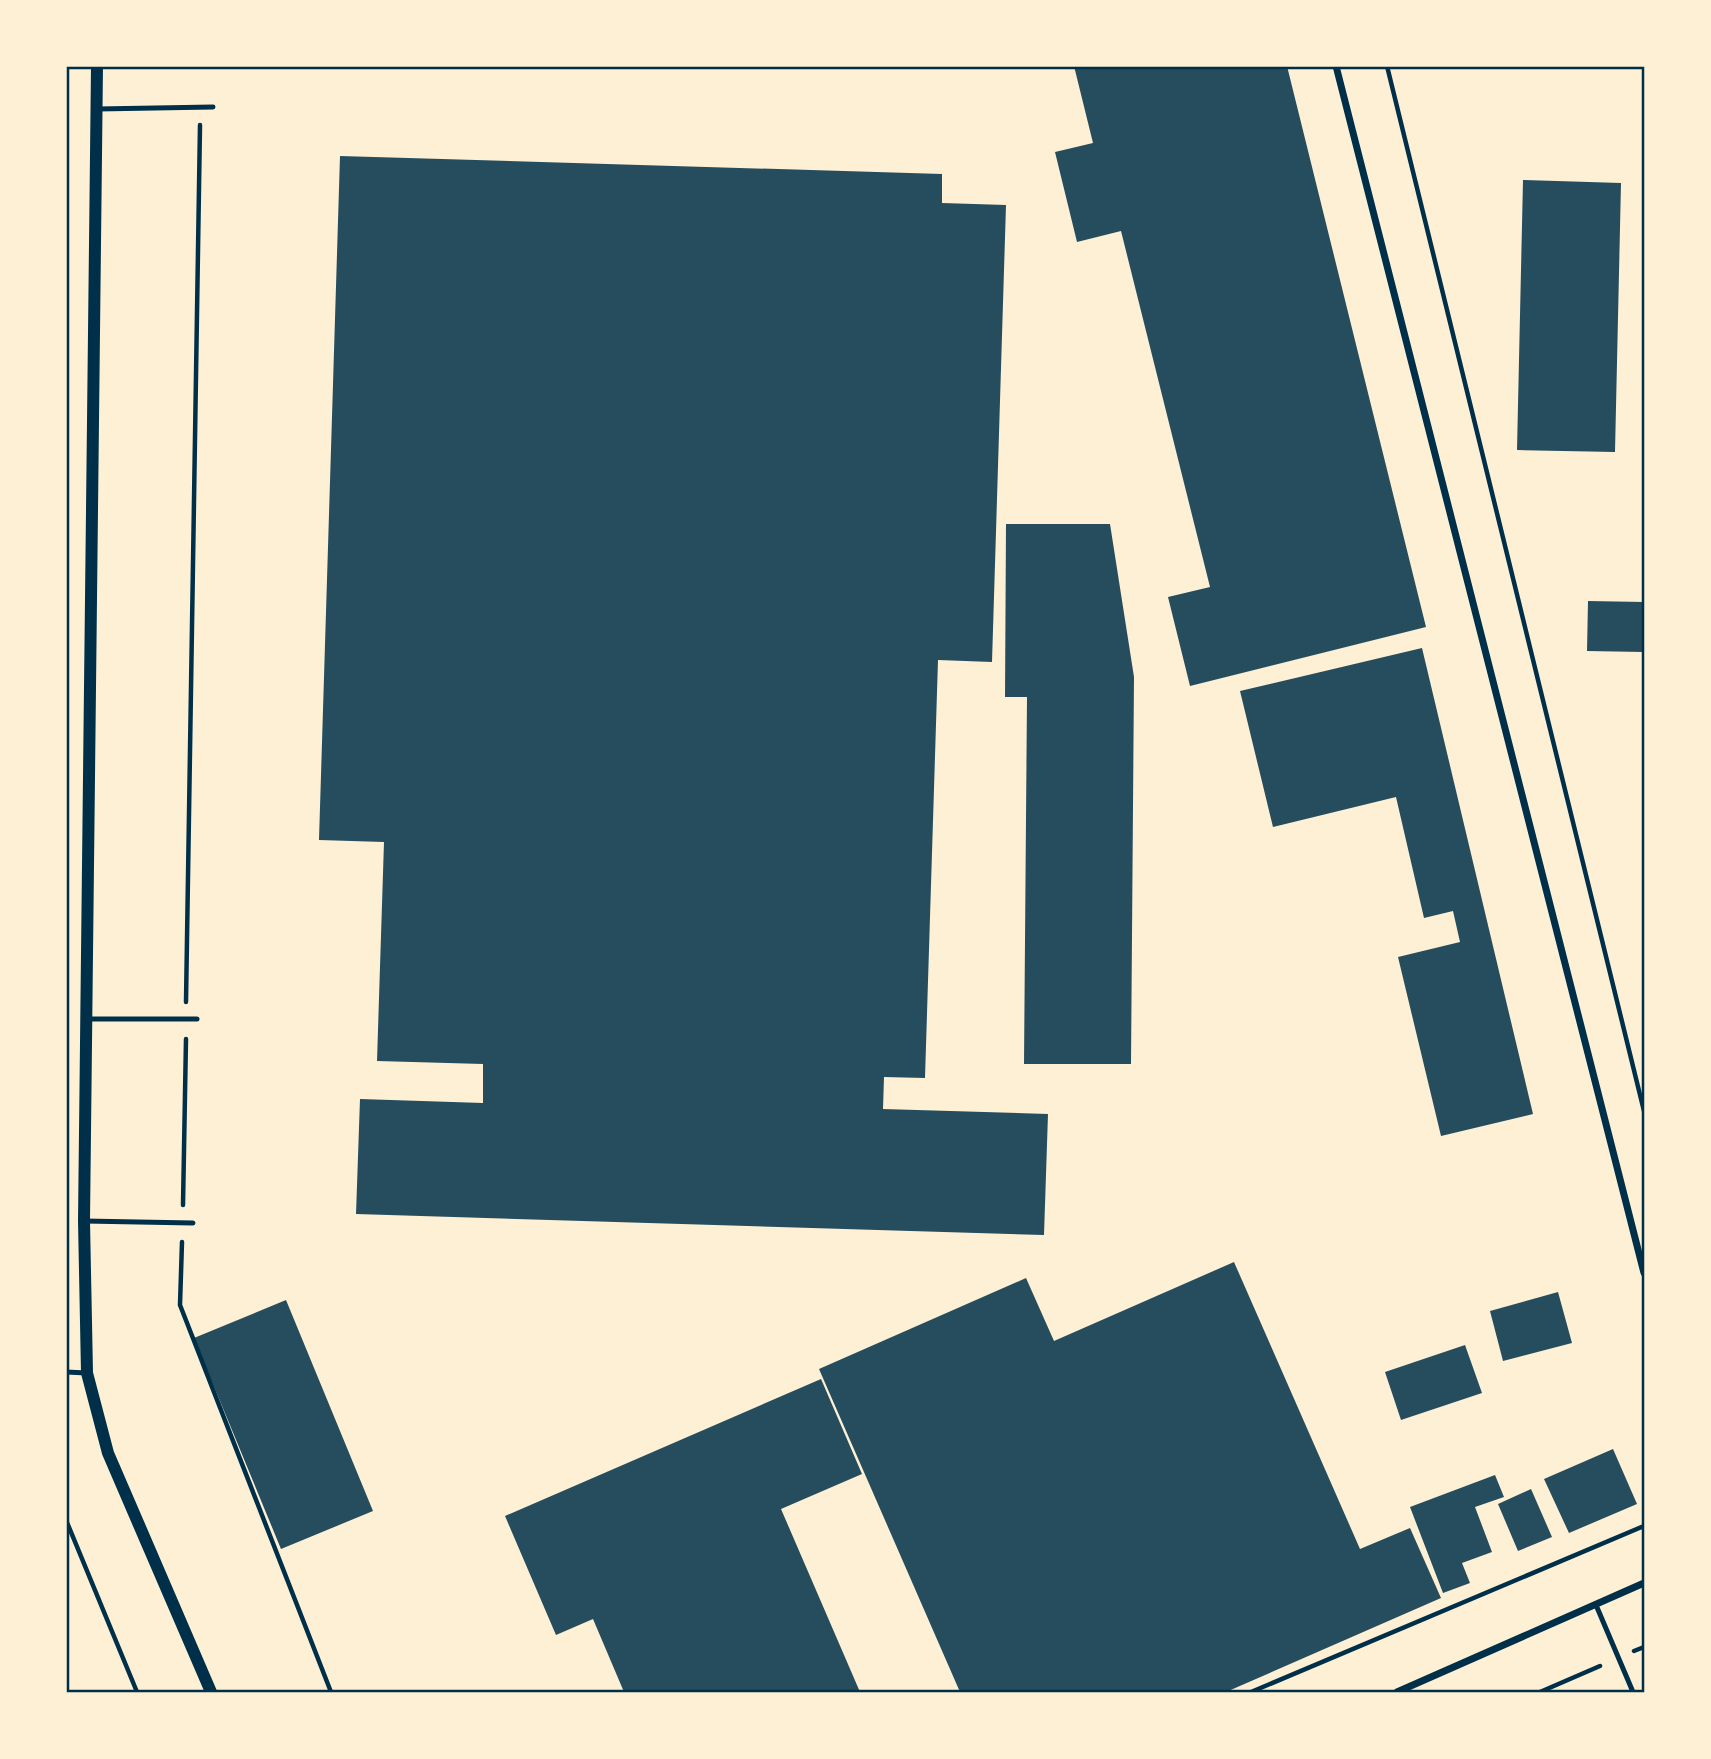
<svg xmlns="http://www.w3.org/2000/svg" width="1711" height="1759" font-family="'Work Sans',sans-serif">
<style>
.building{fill:#264d5e}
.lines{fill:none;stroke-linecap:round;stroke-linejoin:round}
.path{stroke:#003049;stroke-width:4.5}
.service{stroke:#003049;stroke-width:5}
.minor{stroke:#003049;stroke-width:7}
.tertiary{stroke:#003049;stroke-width:12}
.neatline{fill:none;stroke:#003049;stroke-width:2.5}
</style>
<rect width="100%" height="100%" fill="#fdf0d5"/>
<!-- building -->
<path class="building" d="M1074,66H1287L1426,627L1190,686L1168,597L1210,587L1121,231L1077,242L1055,152L1093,143Z
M340,156L942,174V203L1006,205L992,662L938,660L925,1078L884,1077L883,1109L1048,1114L1044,1235L356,1214L360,1099L483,1103V1064L377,1061L384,842L319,840Z
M1523,180L1621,183L1615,452L1517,450Z
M1006,524H1110L1134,677L1131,1064H1024L1027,697H1005Z
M1588,601L1644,602L1643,652L1587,651Z
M1422,648L1533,1114L1441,1136L1398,957L1460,942L1453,911L1424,918L1396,797L1273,827L1240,691Z
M1234,1262L1360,1549L1410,1528L1441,1598L1226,1692H960L819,1369L1026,1278L1054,1341Z
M1558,1292L1572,1343L1503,1361L1490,1311Z
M286,1300L373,1511L281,1549L194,1338Z
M1465,1345L1482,1393L1401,1420L1385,1372Z
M821,1379L862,1474L781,1509L860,1692H624L593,1619L556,1635L505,1516Z
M1613,1449L1637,1504L1569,1533L1544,1479Z
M1495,1475L1504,1497L1475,1507L1492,1552L1462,1563L1470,1583L1443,1593L1410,1507Z
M1531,1489L1552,1537L1518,1551L1498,1504Z"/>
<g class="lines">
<!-- path -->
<path class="path" d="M1387,66L1644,1111
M186,1002L200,125
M183,1205L186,1039
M182,1242L180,1305L331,1692
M66,1520L137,1692
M1634,1651L1644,1647
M1251,1692L1644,1526
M1540,1692L1600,1666"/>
<!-- service -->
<path class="service" d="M97,109L213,107
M88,1019H197
M84,1221L193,1223
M66,1372L87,1373
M1596,1605L1633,1692"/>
<!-- minor -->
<path class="minor" d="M1336,66L1644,1273
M1397,1692L1644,1583"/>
<!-- tertiary -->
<path class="tertiary" d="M97,66L84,1221L87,1373L108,1453L211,1692"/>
</g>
<!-- border -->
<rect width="1711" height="1759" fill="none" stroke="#fdf0d5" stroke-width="136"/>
<rect x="68" y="68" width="1575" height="1623" class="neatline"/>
</svg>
